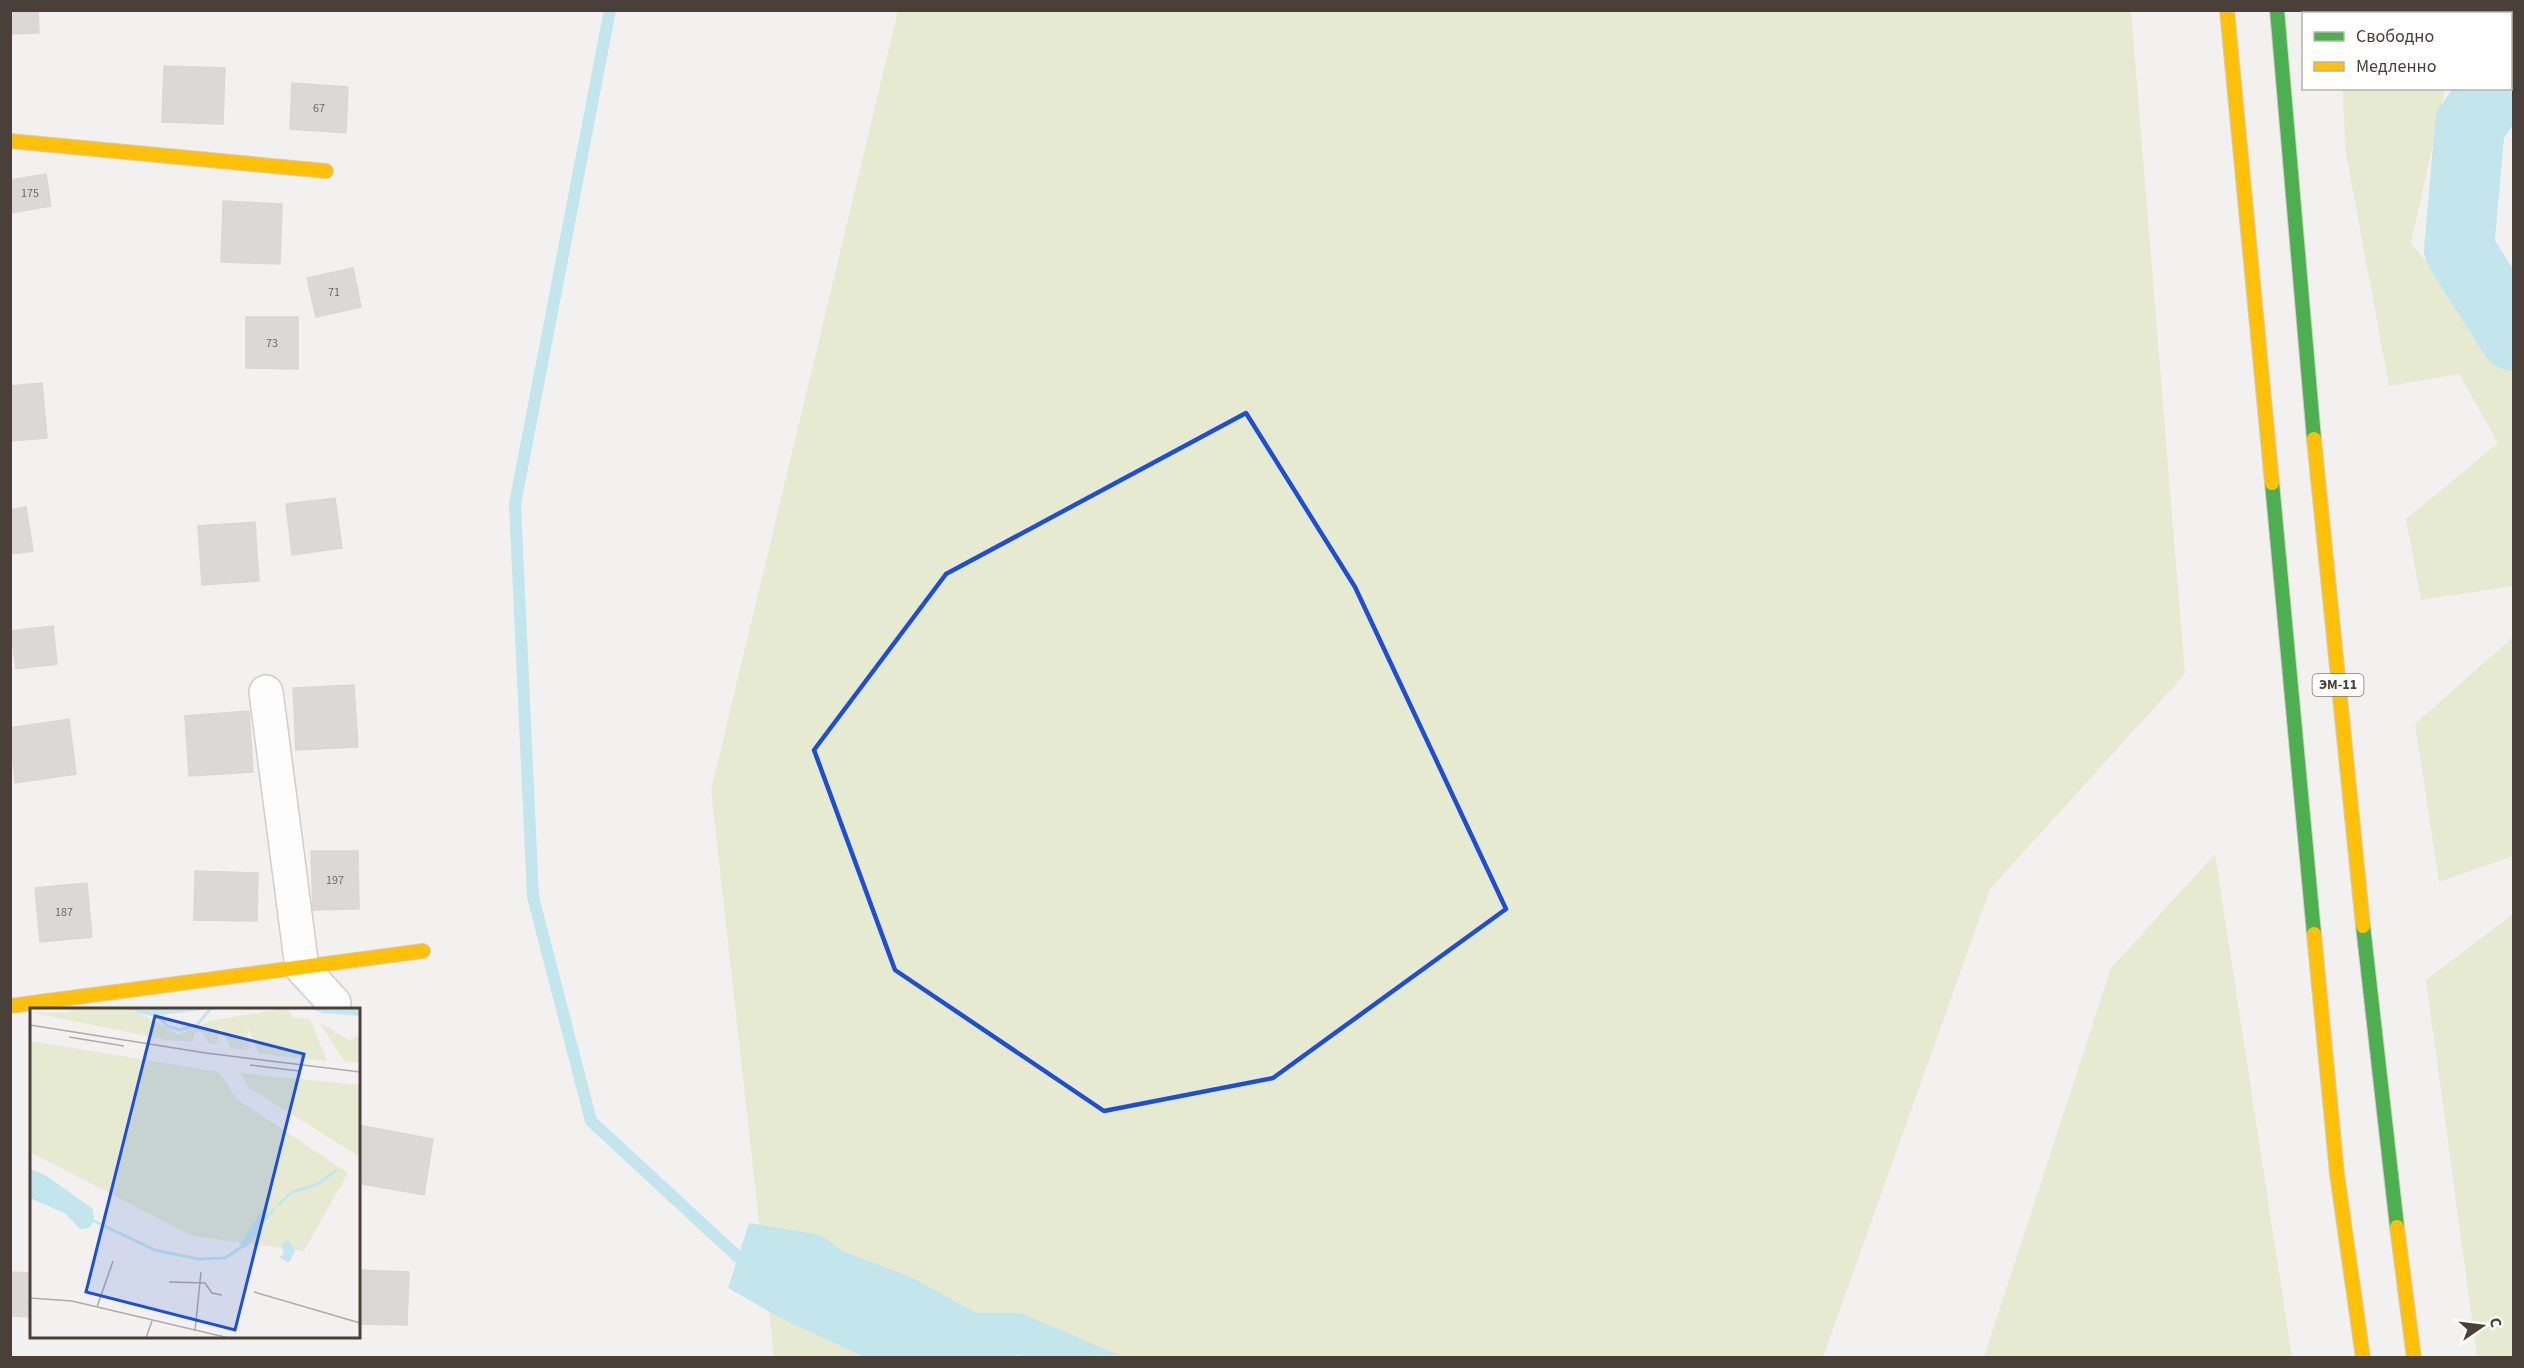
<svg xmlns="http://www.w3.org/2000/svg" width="2524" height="1368" font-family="'Source Sans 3',sans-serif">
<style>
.green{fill:#e6ead1}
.water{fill:#c3e6ec}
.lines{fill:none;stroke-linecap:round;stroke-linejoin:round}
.stream{stroke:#c3e6ec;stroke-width:12}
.river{stroke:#c3e6ec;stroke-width:70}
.building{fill:#dbd8d6;stroke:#dbd7d4;stroke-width:1.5}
.street-casing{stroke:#d0cdcb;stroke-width:36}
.fast-casing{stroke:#d3cdc7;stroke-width:16}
.slow-casing{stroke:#d3cdc7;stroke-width:16}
.street{stroke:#fdfdfd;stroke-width:33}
.fast{stroke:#4caf50;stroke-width:14}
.slow{stroke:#ffc107;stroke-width:14}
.marked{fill:none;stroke:#1d4ed8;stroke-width:4.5;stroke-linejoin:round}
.labels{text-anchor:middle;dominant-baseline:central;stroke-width:6;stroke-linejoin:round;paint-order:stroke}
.number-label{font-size:12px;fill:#6f6862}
.shield{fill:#fff;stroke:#807975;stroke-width:1.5}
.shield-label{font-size:14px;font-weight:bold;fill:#49403a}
.inset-river{fill:none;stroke:#c3e6ec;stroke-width:3}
.inset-road{fill:none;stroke:#afaaa7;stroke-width:1.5}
.view{fill:#1d4ed8;fill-opacity:0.15;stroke:#1d4ed8;stroke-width:3}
.inset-edge{fill:none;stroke:#49403a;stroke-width:3}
</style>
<rect width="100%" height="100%" fill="#f3f1ef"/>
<!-- green -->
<path class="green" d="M898,11H2131L2185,674L1990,889L1823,1357H774L711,790Z
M2339,11V10L2464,11L2462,14H2340Z
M2343,89H2445L2411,243L2513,369V586L2421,600L2406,519L2498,443L2459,374L2389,386L2345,148Z
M2513,637V856L2439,882L2415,724Z
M2215,854L2292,1357H1984L2111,968Z
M2513,914V1357H2477L2426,980Z"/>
<!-- water -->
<path class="water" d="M749,1223L820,1235L845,1252L913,1278L976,1313H1021L1119,1355L1031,1358L1013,1353L1019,1357H865L784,1320L728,1288Z"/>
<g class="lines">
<!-- stream -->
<path class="stream" d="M610,10L515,504L533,897L591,1121L738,1257"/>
<!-- river -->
<path class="river" d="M2497,88L2470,125L2459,249L2514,336"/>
</g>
<!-- building -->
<path class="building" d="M10,10H38L39,33L10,34Z
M164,66L225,68L223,124L162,122Z
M292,83L348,87L346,133L290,129Z
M46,174L51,206L10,213V180Z
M223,201L282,204L280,264L221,262Z
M353,268L361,307L316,317L307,278Z
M246,317H298V369L246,368Z
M42,383L47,438L10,441V386Z
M335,498L342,548L292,555L286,504Z
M26,507L33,551L10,554V510Z
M255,522L259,581L202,585L198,526Z
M53,626L57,664L16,669L11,631Z
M354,685L358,747L296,750L293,688Z
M249,711L253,772L189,776L185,716Z
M69,719L76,774L15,783L10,728Z
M311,851H358L359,909L313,910Z
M195,871L258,873L257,921L194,920Z
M87,883L92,937L40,942L35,888Z
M358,1125L433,1139L424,1195L358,1183Z
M358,1270L409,1272L407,1325L358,1324Z
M10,1272L30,1273L29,1317L10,1316Z"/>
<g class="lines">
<defs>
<path id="street" d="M266,692L302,968L334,1003L331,1010"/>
<path id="fast" d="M2277,10L2314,439
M2272,483L2314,934
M2363,926L2397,1227"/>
<path id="slow" d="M2227,10L2272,483
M10,141L326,171
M2314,439L2363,926
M2314,934L2337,1174L2363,1358
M10,1006L423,951
M2397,1227L2414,1358"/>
</defs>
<!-- street casing -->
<use href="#street" class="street-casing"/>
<!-- fast casing -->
<use href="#fast" class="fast-casing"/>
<!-- slow casing -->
<use href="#slow" class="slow-casing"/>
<!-- street -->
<use href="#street" class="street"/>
<!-- fast -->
<use href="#fast" class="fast"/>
<!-- slow -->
<use href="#slow" class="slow"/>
</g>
<!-- marked area -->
<path class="marked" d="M1246,413L1355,587L1506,909L1273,1078L1104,1111L895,970L814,750L946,574Z"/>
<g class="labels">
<!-- number labels -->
<g class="number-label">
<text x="319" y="108">67</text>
<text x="30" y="193">175</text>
<text x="334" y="292">71</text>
<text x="272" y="343">73</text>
<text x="335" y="880">197</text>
<text x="64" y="912">187</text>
</g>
<!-- shield labels -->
<rect class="shield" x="2312.5" y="674" width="51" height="22" rx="4.5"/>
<g class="shield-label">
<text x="2338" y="685">ЭМ-11</text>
</g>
</g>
<!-- overview -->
<g transform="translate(30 1008)">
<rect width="330" height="330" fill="#f3f1ef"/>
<path d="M53,0H92L114,7L148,27L179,13L257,0L263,10L280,11L297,53L229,46L217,18L219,42L201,40L190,19L187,36L178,35L172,23L164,26L163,34L136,32L0,4L33,5ZM289,14L319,32L330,28V55L314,53ZM0,33L189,64L207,91L318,165L274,243L162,228L0,144ZM210,65L330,77V149L219,80Z" fill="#e6ead1"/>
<path d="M92,0H190L121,8ZM277,0H330V8L293,5ZM0,161L15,167L63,201L64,213L59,220L50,221L36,206L0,190ZM248,197L216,240L210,236L234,199L233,209ZM258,232L265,243L259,255L249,249L254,246L251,236Z" fill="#c3e6ec"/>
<path class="inset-river" d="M125,4L137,18L150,22L167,17L181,0M248,197L262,184L286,177L307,162M64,213L125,242L168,251L195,250L213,238"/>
<path class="inset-road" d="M0,17L176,45L330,64M39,29L94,38M220,57L269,63M139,274L175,275L182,285L192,287M224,284L330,315M0,290L42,293L199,330M67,299L83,253M165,323L171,264M116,330L122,313"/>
<path class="view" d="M125,8L274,46L205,322L56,284Z"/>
<rect width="330" height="330" class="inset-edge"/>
</g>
<!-- border -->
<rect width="2524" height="1368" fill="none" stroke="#49403a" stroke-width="24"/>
<!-- legend -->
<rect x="2302" y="12" width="210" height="78" fill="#ffffff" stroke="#b6b3b0" stroke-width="1.5"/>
<rect x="2314" y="32" width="30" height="9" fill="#4caf50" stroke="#b6b3b0" stroke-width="1.5"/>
<text x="2356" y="42" font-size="18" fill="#49403a">Свободно</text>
<rect x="2314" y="62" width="30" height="9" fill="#ffc107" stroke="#b6b3b0" stroke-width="1.5"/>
<text x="2356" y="72" font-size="18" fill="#49403a">Медленно</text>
<!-- north arrow -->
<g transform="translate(2482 1326) rotate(76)" stroke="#ffffff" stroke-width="4.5" paint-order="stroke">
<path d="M0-4.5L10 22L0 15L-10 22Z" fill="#49403a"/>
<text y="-9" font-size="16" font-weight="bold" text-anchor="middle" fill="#49403a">С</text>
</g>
</svg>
